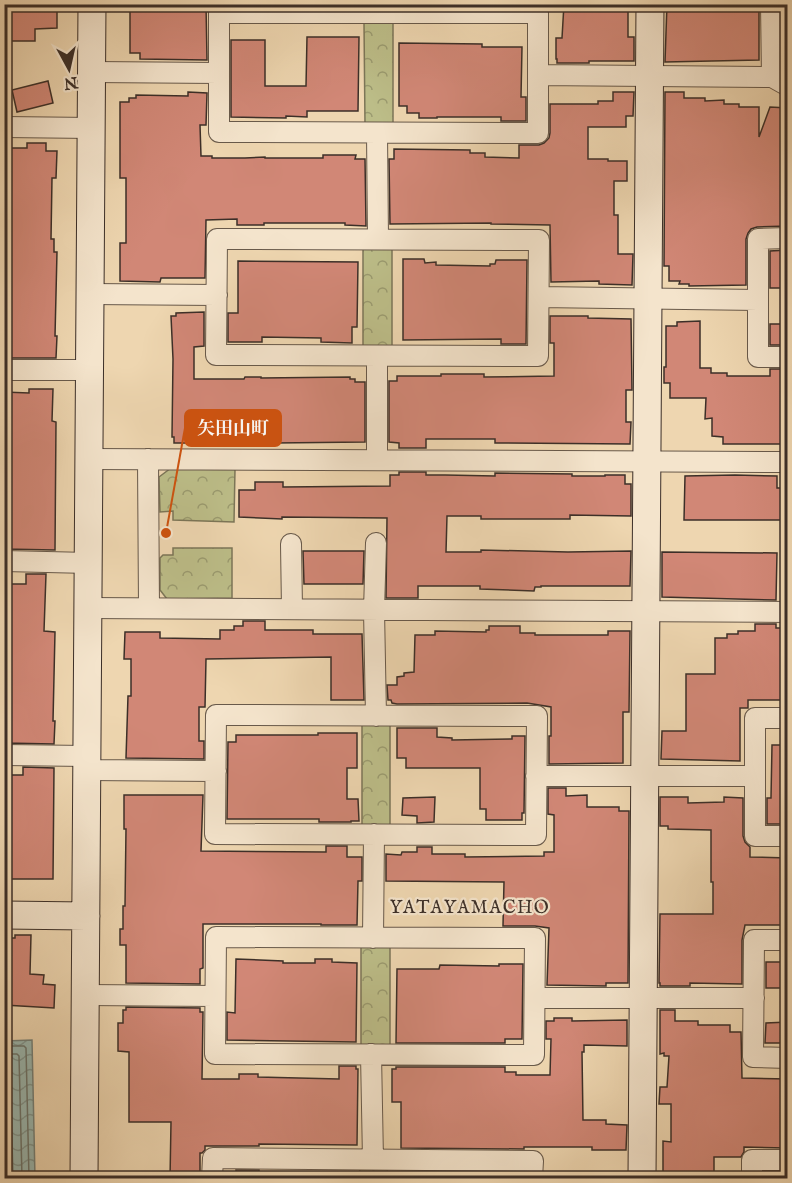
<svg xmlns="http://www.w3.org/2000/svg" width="792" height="1183" font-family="'IM FELL English','Noto Serif JP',serif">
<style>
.forest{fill:url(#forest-crowns);stroke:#7c7658;stroke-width:1.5}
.water{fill:url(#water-waves);stroke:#74817a;stroke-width:1.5}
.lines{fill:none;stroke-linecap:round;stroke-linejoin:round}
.shore{stroke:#6b746c;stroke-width:1.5}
.building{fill:#d18776;stroke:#3c2f28;stroke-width:1.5}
.street-casing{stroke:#68594a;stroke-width:22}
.secondary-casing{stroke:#3c2f28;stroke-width:29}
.street{stroke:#f4e4cc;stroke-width:20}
.secondary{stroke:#f4e4cc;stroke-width:27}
.labels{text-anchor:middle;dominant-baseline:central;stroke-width:4.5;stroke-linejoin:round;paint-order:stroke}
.neighbourhood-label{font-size:18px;letter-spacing:1.5px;fill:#3c2f28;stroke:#f4e4cc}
.leader{fill:none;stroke:#ce5310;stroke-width:2}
.callout-dot{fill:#ce5310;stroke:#f4e4cc;stroke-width:2}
.callout{fill:#ce5310;stroke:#ce5310;stroke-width:2}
.callout-label{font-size:18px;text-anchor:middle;font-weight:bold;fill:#fff}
</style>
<defs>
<pattern id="forest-crowns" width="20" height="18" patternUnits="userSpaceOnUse" patternTransform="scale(1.5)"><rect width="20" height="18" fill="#bcbd88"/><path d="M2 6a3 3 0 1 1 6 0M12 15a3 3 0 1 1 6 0" fill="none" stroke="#9a9a6f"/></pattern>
<pattern id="water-waves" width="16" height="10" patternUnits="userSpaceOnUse" patternTransform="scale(1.5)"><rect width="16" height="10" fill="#9ab8b1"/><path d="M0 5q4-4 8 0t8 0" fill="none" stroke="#7f9690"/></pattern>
</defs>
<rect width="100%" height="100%" fill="#eed6b0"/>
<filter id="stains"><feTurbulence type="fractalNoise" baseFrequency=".00333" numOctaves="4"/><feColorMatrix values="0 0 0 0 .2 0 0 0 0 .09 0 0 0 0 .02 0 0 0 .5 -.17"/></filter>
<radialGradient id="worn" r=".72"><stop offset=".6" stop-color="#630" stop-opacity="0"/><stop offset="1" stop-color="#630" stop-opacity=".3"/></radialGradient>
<!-- forest -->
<path class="forest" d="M364,23H393V125L365,124Z
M363,245H392V347H363Z
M171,468L235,469L234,522L173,520V511L160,512L159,477Z
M173,548H232V598L167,599L160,590V558L163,555H173Z
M362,723H390V825H362Z
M361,947H390V1048H361Z
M360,1168H387L388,1178H359Z"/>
<!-- water -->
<path class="water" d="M32,1040L35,1178H5V1041Z"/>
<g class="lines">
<!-- shore -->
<path class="shore" d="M4,1046H24L26,1048L29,1178
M4,1054H17L19,1056L22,1178
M4,1063H9L10,1066L13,1178"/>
</g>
<!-- building -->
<path class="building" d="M130,4H206L207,60L140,59V53H130Z
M564,4H628V37H634V61H589V63H557V59H556V38H562Z
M667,4H759V60L665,62Z
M57,8V28L35,29V41H4V9Z
M307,37H359L358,111H307V117L286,116V118L231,117V40H265V86H306Z
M399,43L482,44V47H522L521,97H526V121H501V117H437V118H419V113H407V106H399Z
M48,81L53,103L17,112L12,90Z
M188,92L207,93L206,125H200L201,156H212V158H245L265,157V158H323V155H356L355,159H365L366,226L345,225V223H264V225H237V219L206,220L205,278H161L160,282L120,281V243H126V178H120V102H129V98H136V95L188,96Z
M613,92H634L633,116H626V127H588V159H608V161H627V181H614V215H618V254H633L632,285L599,284V281L551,282L550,225L491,224V223L390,224L389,159H394V149L470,150V153H485V157L519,158V145H539L544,143L549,138L550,133V104H598V101H613Z
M665,92H684V98H705V101L724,100V104H739V107H759V137L770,107L788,108V226L757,227L751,229L748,233L746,239V285L689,286V284H679L680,281H669V266H664Z
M27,143H46V151H57L56,178H52L51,239H54V252H57L55,336H57L56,358H4V148H27Z
M788,250V288H770V251Z
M403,259H424L425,263L436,262V265L490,266V264H495L496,260H527L526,344H501V339L403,340Z
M238,261L358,262L357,327H352V343L321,342V338L262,337V342H228V313H238Z
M204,312V346L194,347V379H244L245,377H261V378L350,377V379H355V382H365V442L275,443V441L210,440V443H174V437H172L173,359L171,316H176V313Z
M550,316H588V318L631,319L632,390H626V422H631L630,444L495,443V439H426V448H399V443L389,442V381H397V376H441V374H484V377L554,376V343H550Z
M700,321V368H711V373H727V376H770V369H786V378H788V444H723V437L712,436V418L705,419L706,398H670V383H664V367H666V326H677V322Z
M770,324H788V345H770Z
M29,389H53L52,421L56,422L55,550L4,549V392L29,393Z
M399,472H426V475H445L495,476V473L572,474V476H605V475H625V484H631V516L570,515V519H481V516H447L446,552H481V550L568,552L631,551L630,586H541V587H535L534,591L480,589V586H418V598H386L387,518L282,517V519L239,517V490H255V482H283V487L390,486V475H399Z
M735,475L777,476V488H788V520H684L685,476Z
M303,551H364L363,584H304Z
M662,552L777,553L776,600L662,597Z
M26,574H46L44,631L55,632L53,721H55L54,744L4,743V584H26Z
M243,621H265V630H313V634H362L364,700H331V657L206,659L205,707H199V741H204V759L126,758L128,696H131V659H124L125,632H160V638L220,639V630H234V626H243Z
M755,624H776V628H788V700H748V708H740V761L661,759L662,731H686V674H715V638H727V634H738V631H755Z
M489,626H520V633H535V635H608V631H630L629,712H623V763L549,764V736H551V707L527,703L397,704L392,703L391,700H388L387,685H397V677L404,676V673L414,672L415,635H435V631L486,632V630H489Z
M397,728H437V737L452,738V740L512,739V736H525L524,813H522V820H486V809H480V768H406V758H397Z
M318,733H357V768H347V799H358L359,821H351V822H319V819H227L228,742H236V735H318Z
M772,745H788V824H767V798H771Z
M23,767L54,768L53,879H4V775H23Z
M548,788H566V796L587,795V807H619V811H629L628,983H606V986L547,985L549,928L535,926H503L504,882L386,881V854L401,855L402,852H417V847H432V854H465V857L544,856V852H554V815L548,814Z
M124,795H203L201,851L326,852V846H347V857H362V881H358L357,925H321V924H203V968L200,969V984L126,983V945H120V929H123V906H125L126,829H124Z
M435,797L434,822L417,823V816L402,815L403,798Z
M660,797H688V803L724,802V797L743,798V836L745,842L750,847V857L788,858V925H745L742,940V984L690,983V986H660V983H659L660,914H713V882H711V830L668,829V826H660Z
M15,935H31L30,974L44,975L43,984L55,985L54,1008L4,1005V984H7L8,938H15Z
M236,959L283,961V963H315V959H332V962L357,963L356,1042L227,1040V1012L235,1013Z
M766,962H788V988H766Z
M499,964H523L522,1039H505V1043H396L397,969H439L440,965L499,966Z
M126,1007L200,1008V1012H203L202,1079H239V1074H258V1077L339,1079V1066H356V1069H358L357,1145L259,1144V1146H205V1150L202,1153H200V1179H170L171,1122H129V1052L118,1051V1023H123V1010H126Z
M660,1010H675V1021H698V1025H730V1032H741L742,1078L788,1079L786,1148L744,1147V1152L741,1157H714V1179H663V1141L671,1142V1104H659L660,1087H667L669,1056H664V1053L660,1054Z
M554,1018H572V1021L627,1020V1046L584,1045V1052H582L583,1120H606V1124L627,1125L626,1150H592V1147H524V1149L401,1148V1102H392V1069H396V1067H505V1072H516V1075H550L551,1039H546V1021H554Z
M788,1022V1043H765L766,1023Z
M236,1170H259V1179H236Z
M401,1172L520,1173V1179H401Z"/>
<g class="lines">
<defs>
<path id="street" d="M771,4L772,77
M219,13H538V133L219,132Z
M92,72L219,73
M538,75L772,77L788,86
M4,127L92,128
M377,133L378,239
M788,238L758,239V357H788
M217,239L539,240L538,356L216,355Z
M90,294L217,295
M539,297L758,300
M4,370H90
M89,459L788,462
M148,459L149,608
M377,460V356
M291,544L292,609
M4,561L89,563
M88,608L788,612
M216,715L537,716L536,835L215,834Z
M376,716L374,610L376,543
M788,718H755V836H788
M4,755L87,756
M87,770L216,771
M536,776H755
M216,937L535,938L534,1055L215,1054Z
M373,938L374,834
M788,940H754L753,1057L788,1058
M85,995L215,996
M535,998H754
M371,1054L373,1160
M212,1178L213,1158L533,1161L532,1178
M752,1178V1160H788"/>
<path id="secondary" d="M4,915L86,916
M84,1178L92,4
M642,1178L650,4"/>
</defs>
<!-- street casing -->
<use href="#street" class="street-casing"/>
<!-- secondary casing -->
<use href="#secondary" class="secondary-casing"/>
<!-- street -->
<use href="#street" class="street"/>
<!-- secondary -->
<use href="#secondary" class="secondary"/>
</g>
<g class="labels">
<!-- neighbourhood labels -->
<g class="neighbourhood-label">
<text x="470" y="908">YATAYAMACHO</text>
</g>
</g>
<!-- callouts -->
<path class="leader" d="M166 533L185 428"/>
<circle class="callout-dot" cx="166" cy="533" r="6"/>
<rect class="callout" x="185" y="410" width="96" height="36" rx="6"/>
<g class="callout-label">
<text x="233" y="434">矢田山町</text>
</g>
<!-- margin -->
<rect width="792" height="1183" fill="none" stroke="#eed6b0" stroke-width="24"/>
<rect x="6" y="6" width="780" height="1171" fill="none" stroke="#3c2f28" stroke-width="3"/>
<rect x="12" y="12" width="768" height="1159" fill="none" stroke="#3c2f28" stroke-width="1.5"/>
<!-- north arrow -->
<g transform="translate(69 69) rotate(172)" stroke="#f4e4cc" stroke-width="4.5" paint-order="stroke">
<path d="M0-4.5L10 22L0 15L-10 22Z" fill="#3c2f28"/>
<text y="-9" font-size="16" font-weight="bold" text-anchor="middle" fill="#3c2f28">N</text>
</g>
<rect width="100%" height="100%" filter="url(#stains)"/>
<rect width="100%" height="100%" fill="url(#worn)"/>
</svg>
